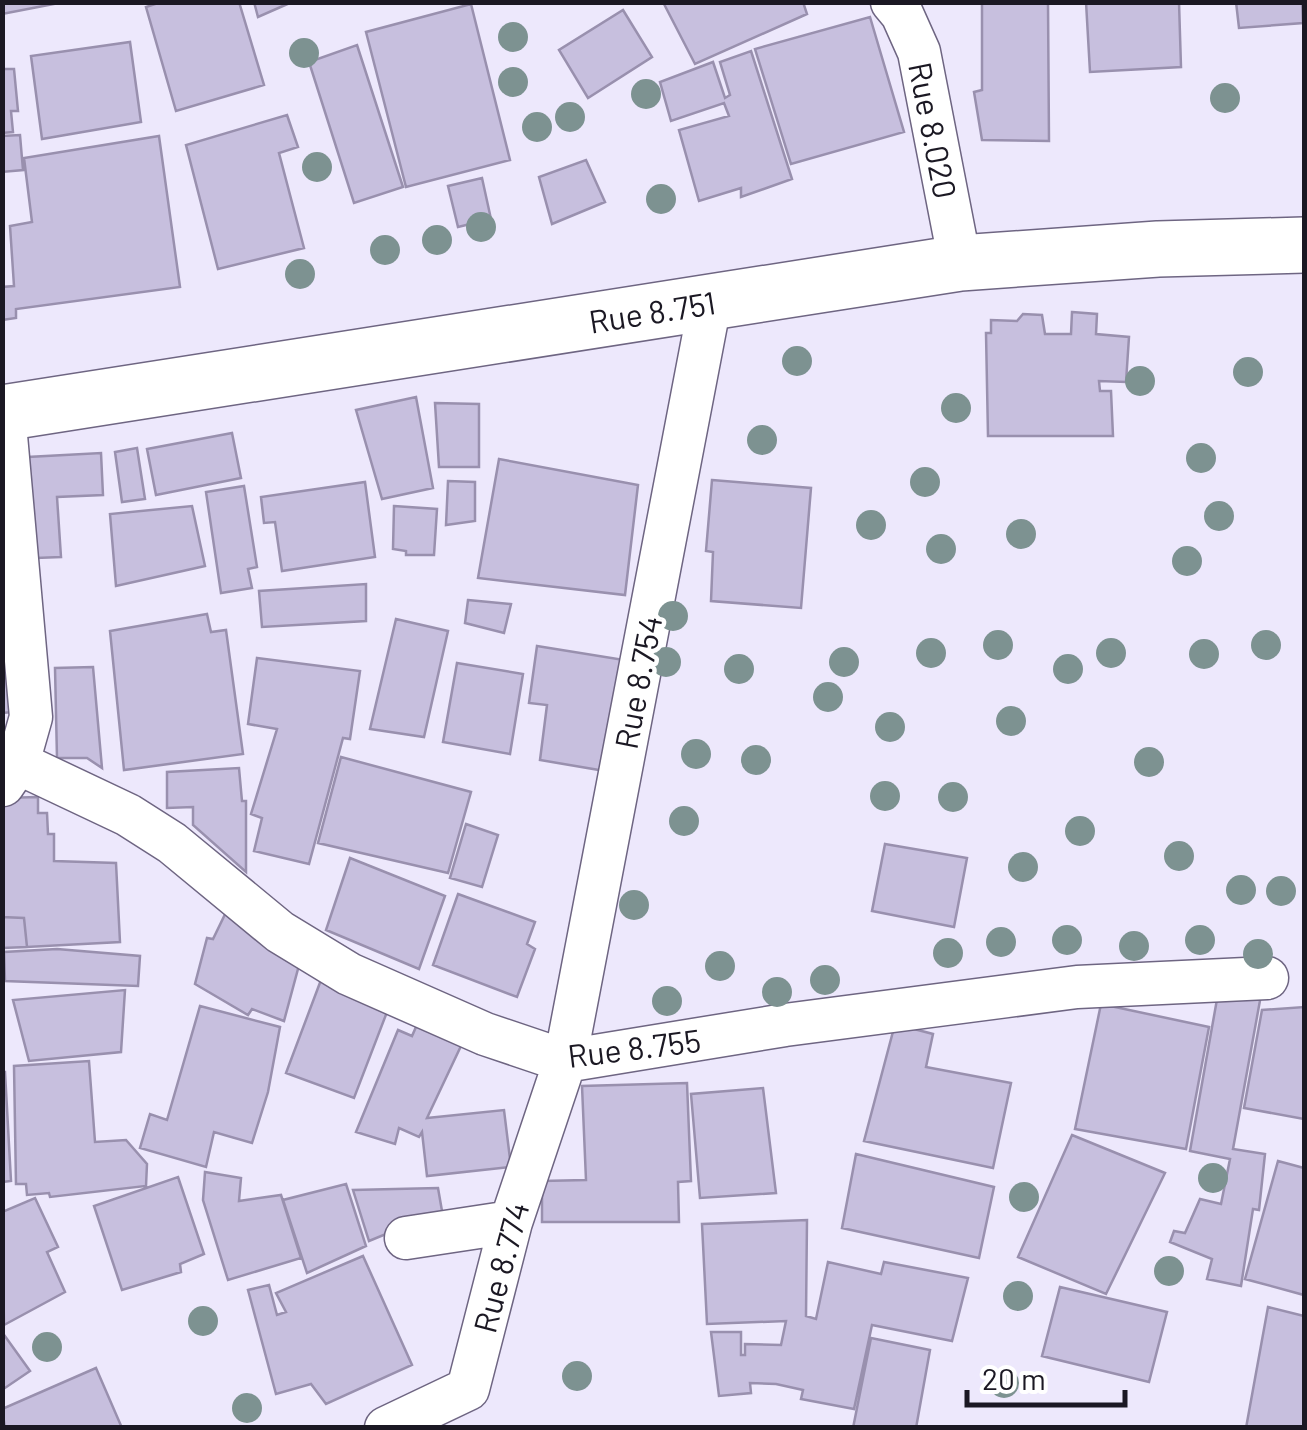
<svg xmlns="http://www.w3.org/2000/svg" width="1307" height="1430" font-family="Barlow,sans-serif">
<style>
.building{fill:#c7bfde;stroke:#9990ae;stroke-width:2.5}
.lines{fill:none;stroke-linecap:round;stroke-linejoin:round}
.street-casing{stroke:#6e6582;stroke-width:45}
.secondary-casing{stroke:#6e6582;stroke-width:58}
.street{stroke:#fff;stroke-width:42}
.secondary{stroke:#fff;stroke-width:55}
.tree{fill:#7d9291}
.labels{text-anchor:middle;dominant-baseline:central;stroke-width:9;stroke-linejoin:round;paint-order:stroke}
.street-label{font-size:32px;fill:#1b1823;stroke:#fff}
</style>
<rect width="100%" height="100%" fill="#ede8fc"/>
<!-- building -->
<path class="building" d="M2,2H64L2,14Z
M161,2H239L264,85L176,111L146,7Z
M254,2H292L258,17Z
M663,2H803L807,14L695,64Z
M982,2H1048L1049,141L982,140L974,92L982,90Z
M1086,2H1179L1181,67L1090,72Z
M1236,2H1302L1303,23L1239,28Z
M471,4L510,160L406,187L366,32Z
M623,10L652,57L588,98L559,50Z
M870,17L904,132L791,164L755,49Z
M130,42L141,122L42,139L31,56Z
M357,45L403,187L354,203L309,62Z
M751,51L792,179L741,197V188L699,201L679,130L729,116L724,103L671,121L660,82L713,62L725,98L730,95L720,62Z
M2,69H14L18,111H11L13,132L2,133Z
M287,115L298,147L279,153L304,248L218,269L186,145Z
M20,135L23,170L2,172V136Z
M159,136L180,287L16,309V318L2,320V287L14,286L10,226L32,222L24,158Z
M586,160L605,202L552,224L539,177Z
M482,178L491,219L458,227L448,186Z
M1072,312L1097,314L1096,334L1129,337L1126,382L1099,381L1100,391H1111L1113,436H988L986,333H991V320L1017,321L1023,314L1042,315L1045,334H1071Z
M416,397L433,488L382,499L356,410Z
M435,403L479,404V467H439Z
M232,433L241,478L156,495L147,449Z
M137,448L145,499L122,502L115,452Z
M101,453L103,495L57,497L61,557L36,558L28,457Z
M499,459L638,485L625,595L478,578Z
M712,480L811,488L801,608L711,601L713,552L706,551Z
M448,481L475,482V521L446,525Z
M365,482L375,557L282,571L275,522L264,523L261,497Z
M244,486L257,567L248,569L252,588L221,593L206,492Z
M192,506L205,566L116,586L110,514Z
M394,506L437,509L434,555H406V551L393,549Z
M366,584V621L262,627L259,591Z
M2,599L13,712L2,713Z
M468,600L511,604L504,633L465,623Z
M207,614L211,632L226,630L243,754L124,770L110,631Z
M396,619L448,631L424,737L370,729Z
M537,646L624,660L605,771L540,760L547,705L529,703Z
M257,658L360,671L350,739L343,738L309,864L254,851L262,818L251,814L277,729L248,724Z
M457,663L523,674L510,754L443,742Z
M93,667L102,768L87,758H57L55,668Z
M341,757L471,792L448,873L318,843Z
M239,768L242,801H246V872L193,825V807L167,808V772Z
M38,797V813H47L48,834H54V861L116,863L120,942L27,947L24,918L2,917V798Z
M466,824L498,835L482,887L450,878Z
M885,844L967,858L954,927L872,911Z
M350,858L445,896L419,969L326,930Z
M458,894L535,922L527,944L535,949L517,997L433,965Z
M229,906L302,954L284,1021L252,1009L248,1015L195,984L207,938L213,939Z
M2,917L24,918L27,947L2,948Z
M57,949L140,956L138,986L5,981L4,952Z
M324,972L387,1012L354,1098L286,1073Z
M1219,988L1261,995L1233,1149L1265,1154L1259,1210L1253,1209L1241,1286L1207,1279L1212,1259L1170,1242L1174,1231L1185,1233L1200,1199L1221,1204L1230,1159L1190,1151Z
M125,990L121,1052L29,1061L13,1000Z
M1101,1004L1209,1027L1186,1149L1075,1129Z
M200,1006L280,1027L268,1092L252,1143L214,1132L206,1167L140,1148L150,1114L167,1120Z
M1304,1007V1119L1244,1108L1262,1010Z
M423,1011L468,1031L427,1118L504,1110L511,1167L427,1176L422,1132L419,1137L399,1128L395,1144L356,1132L398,1030L412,1036Z
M895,1024L933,1034L926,1067L1011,1083L993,1168L864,1141Z
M89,1061L95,1142L126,1140L147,1164L146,1186L50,1197L49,1193L27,1195L26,1184H16L14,1066Z
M2,1072H5L11,1181L2,1182Z
M687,1083L691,1181L678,1182L679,1222H542V1181L586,1180L582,1086Z
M763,1088L776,1193L700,1198L691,1094Z
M1072,1135L1165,1173L1106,1294L1018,1257Z
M856,1154L994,1187L979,1258L842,1228Z
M1278,1161L1304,1168V1295L1245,1279Z
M205,1172L241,1178L239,1201L281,1195L301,1258L228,1280L203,1200Z
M178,1177L204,1254L180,1264L181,1272L122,1290L94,1206Z
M346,1184L366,1246L307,1273L283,1200Z
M438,1188L442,1211L369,1241L353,1190Z
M35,1198L58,1247L47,1252L65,1292L4,1325L2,1212Z
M807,1220L806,1316L816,1319L828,1262L881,1274L884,1262L968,1278L952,1341L872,1325L854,1409L801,1399L803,1390L776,1384L750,1383L751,1393L719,1396L711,1332H741V1355H745V1344L781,1345L786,1321L707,1324L702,1224Z
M363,1256L412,1365L326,1404L311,1384L276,1394L248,1290L269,1285L277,1315L286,1312L276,1293Z
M1060,1287L1167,1312L1149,1382L1042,1356Z
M1268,1307L1304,1316V1428H1246Z
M2,1332L30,1371L2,1390Z
M871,1338L930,1350L916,1428H853Z
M96,1368L122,1428H5L2,1409Z"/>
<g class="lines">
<defs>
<path id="street" d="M892,2L902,14L919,52L960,263
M18,763L128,815L172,843L280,932L349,974L485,1034L565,1061L785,1025L1077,987L1267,978
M3,785L18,763L31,717L4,413
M406,1238L511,1222
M386,1428L468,1389L511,1222L565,1061L710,303"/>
<path id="secondary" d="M2,413L960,263L1158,249L1304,245"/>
</defs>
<!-- street casing -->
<use href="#street" class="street-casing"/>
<!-- secondary casing -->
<use href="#secondary" class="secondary-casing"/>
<!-- street -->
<use href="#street" class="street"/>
<!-- secondary -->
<use href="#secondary" class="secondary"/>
</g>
<!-- trees -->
<g class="tree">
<circle cx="513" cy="37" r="15"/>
<circle cx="304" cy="53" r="15"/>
<circle cx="513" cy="82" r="15"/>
<circle cx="646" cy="94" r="15"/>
<circle cx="1225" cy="98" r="15"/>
<circle cx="570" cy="117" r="15"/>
<circle cx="537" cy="127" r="15"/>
<circle cx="317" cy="167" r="15"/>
<circle cx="661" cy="199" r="15"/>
<circle cx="481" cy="227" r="15"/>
<circle cx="437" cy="240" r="15"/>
<circle cx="385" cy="250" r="15"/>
<circle cx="300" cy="274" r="15"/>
<circle cx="797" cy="361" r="15"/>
<circle cx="1248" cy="372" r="15"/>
<circle cx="1140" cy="381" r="15"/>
<circle cx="956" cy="408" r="15"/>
<circle cx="762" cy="440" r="15"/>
<circle cx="1201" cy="458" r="15"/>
<circle cx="925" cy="482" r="15"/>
<circle cx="1219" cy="516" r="15"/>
<circle cx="871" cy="525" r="15"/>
<circle cx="1021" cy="534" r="15"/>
<circle cx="941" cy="549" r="15"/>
<circle cx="1187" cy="561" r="15"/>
<circle cx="673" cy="616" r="15"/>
<circle cx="998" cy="645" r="15"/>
<circle cx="1266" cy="645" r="15"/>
<circle cx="931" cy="653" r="15"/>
<circle cx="1111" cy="653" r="15"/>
<circle cx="1204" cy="654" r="15"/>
<circle cx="666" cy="662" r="15"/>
<circle cx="844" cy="662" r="15"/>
<circle cx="739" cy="669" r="15"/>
<circle cx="1068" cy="669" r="15"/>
<circle cx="828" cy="697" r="15"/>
<circle cx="1011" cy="721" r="15"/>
<circle cx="890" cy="727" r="15"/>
<circle cx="696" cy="754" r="15"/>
<circle cx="756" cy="760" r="15"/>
<circle cx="1149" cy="762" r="15"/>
<circle cx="885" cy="796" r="15"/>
<circle cx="953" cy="797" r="15"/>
<circle cx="684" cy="821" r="15"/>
<circle cx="1080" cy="831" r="15"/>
<circle cx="1179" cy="856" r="15"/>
<circle cx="1023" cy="867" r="15"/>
<circle cx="1241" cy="890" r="15"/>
<circle cx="1281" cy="891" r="15"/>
<circle cx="634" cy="905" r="15"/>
<circle cx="1067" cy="940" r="15"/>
<circle cx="1200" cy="940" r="15"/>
<circle cx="1001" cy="942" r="15"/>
<circle cx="1134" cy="946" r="15"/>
<circle cx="948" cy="953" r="15"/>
<circle cx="1258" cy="954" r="15"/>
<circle cx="720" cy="966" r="15"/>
<circle cx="825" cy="980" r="15"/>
<circle cx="777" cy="992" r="15"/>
<circle cx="667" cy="1001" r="15"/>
<circle cx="1213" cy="1178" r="15"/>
<circle cx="1024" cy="1197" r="15"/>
<circle cx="1169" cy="1271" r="15"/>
<circle cx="1018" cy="1296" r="15"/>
<circle cx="203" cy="1321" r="15"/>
<circle cx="47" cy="1347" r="15"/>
<circle cx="577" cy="1376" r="15"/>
<circle cx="1004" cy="1383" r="15"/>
<circle cx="247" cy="1408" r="15"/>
</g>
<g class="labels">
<!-- street labels -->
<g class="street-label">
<text transform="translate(934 130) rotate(79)">Rue 8.020</text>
<text transform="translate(652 311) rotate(-9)">Rue 8.751</text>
<text transform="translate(637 682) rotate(-79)">Rue 8.754</text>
<text transform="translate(634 1047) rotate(-7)">Rue 8.755</text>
<text transform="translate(500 1267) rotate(-75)">Rue 8.774</text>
</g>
</g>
<!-- border -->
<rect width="1307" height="1430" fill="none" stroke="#1b1823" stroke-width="10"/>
<!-- scale -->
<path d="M967 1390v15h158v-15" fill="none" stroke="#1b1823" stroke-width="5"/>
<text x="982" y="1390" font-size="30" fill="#1b1823" stroke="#ffffff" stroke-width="8" paint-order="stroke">20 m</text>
</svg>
